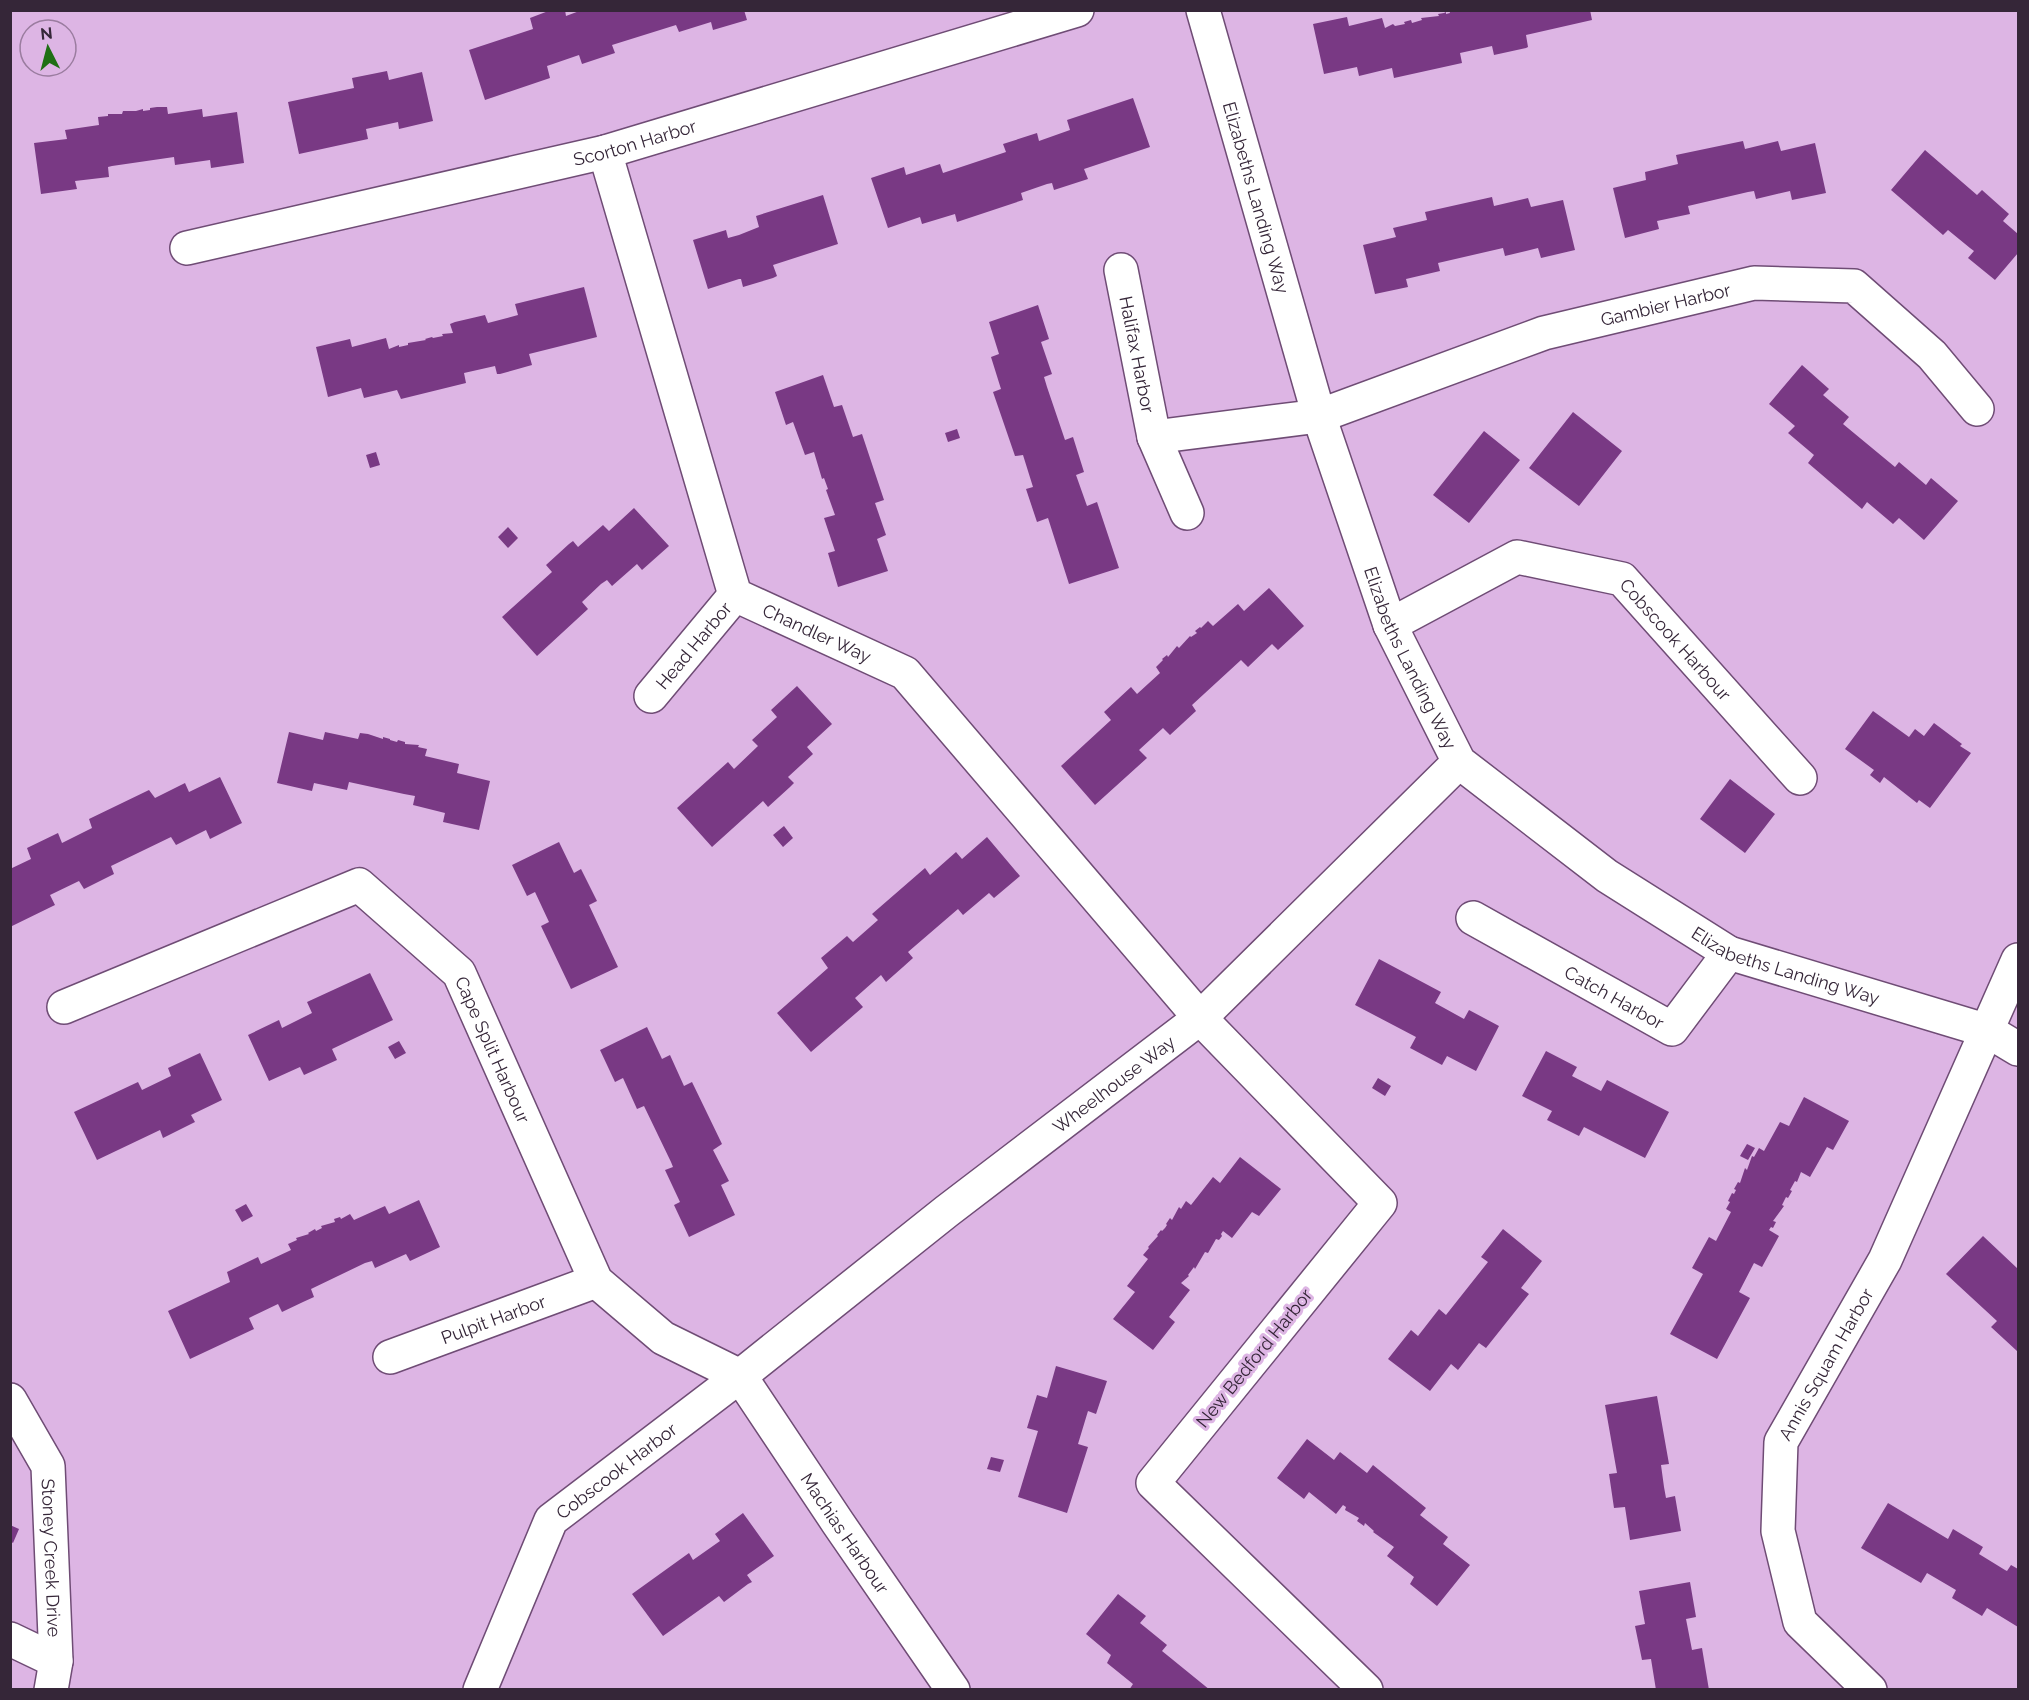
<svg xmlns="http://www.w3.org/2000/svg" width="2029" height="1700" font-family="Raleway,sans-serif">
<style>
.building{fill:#793984}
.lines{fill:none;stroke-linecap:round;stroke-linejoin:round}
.minor-casing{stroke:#6f4c75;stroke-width:36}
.minor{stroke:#fff;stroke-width:33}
.labels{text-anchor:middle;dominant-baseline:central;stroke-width:6;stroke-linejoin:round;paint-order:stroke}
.street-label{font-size:18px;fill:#352638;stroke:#ddb5e4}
</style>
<rect width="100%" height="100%" fill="#ddb5e4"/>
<!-- building -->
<path class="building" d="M551,10H565L566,16L582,10H744L747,20L713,30L711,22L679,32L676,25L612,45L615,53L582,64L579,55L547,66L550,78L485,100L469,50L533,29L530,18Z
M1449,10H1590L1592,20L1526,35L1528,47L1526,48L1494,55L1492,46L1460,53L1462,63L1394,78L1392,68L1359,76L1357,67L1324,74L1313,24L1347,17L1349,26L1382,18L1385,28L1393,24L1395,26L1405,24L1404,22L1411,20L1412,23L1422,20L1421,18L1439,16L1438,14L1444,13L1446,12V14L1450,13Z
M387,71L389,80L422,72L433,121L399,129L398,122L366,129L368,139L299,154L288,102L354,88L352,78Z
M1133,98L1150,147L1084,169L1088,179L1054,190L1052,183L1047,184L1021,193L1023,200L957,222L955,214L922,224L920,217L888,228L871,178L904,167L906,175L940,164L943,173L1006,152L1003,144L1037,133L1039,141L1070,130L1067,120Z
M157,107H167L168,114L202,109L203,117L237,112L244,163L211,168L210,160L175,165L174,157L112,166L108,167L109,177L75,181L77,189L41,194L34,143L67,139L65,130L99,125L98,117L108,116V114H122L123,111H136L143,109V111L150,110V108Z
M1743,141L1745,149L1778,141L1781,151L1815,143L1826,193L1792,200L1790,191L1756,199L1754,191L1748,192L1688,206L1690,214L1657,221L1659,229L1625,238L1613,188L1646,180L1645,172L1678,164L1676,155Z
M1925,150L1977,195L1982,190L2009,214L2003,221L2018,234V253L1995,280L1968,258L1974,251L1970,248L1948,230L1943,235L1891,190Z
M823,195L838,244L773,265L777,276L773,278L743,287L741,279H739L708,289L693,240L726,230L728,238L739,235L759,227L756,216Z
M1492,197L1494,206L1528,198L1531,207L1563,200L1575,250L1541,258L1538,248L1505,256L1503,248L1438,263L1440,271L1406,279L1408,287L1375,294L1363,245L1396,237L1393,228L1427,220L1425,212Z
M584,287L597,337L529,354L532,365L500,374H497L495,366L464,373L466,383L401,399L397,390L364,398L361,388L328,397L316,347L350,339L352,347L386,338L389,349L399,345V347L408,345V343L426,340L425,339L432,337L433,338L443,336L442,334L453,333L450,324L455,322L485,315L488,323L518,315L515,304Z
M1038,305L1049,339L1041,342L1052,374L1044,377L1047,387L1065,440L1073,437L1084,472L1076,475L1087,506L1097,502L1119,568L1069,584L1048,518L1037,522L1026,489L1033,487L1023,455L1015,456L993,392L1001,389L991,357L999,354L989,322Z
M1802,365L1829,389L1823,395L1849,417L1843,424L1895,467L1899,462L1926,485L1931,478L1958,501L1924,540L1899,518L1893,524L1867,502L1862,509L1808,463L1814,455L1788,433L1795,426L1769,404Z
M823,375L834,407L842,405L853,437L862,434L884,500L875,503L886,535L877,539L888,571L838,587L828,553L835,551L824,518L835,515L826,490L828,489L824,478L822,479L814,452L805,455L793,422L786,425L775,392Z
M1573,412L1622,451L1579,506L1529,468Z
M957,429L960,438L948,442L945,433Z
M1484,431L1520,460L1469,523L1433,495Z
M376,452L380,465L370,468L366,455Z
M634,508L669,546L642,570L637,564L612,586L607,580L601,584L582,602L588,609L537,656L502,617L552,572L546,565L569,544L573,541L578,547L603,525L609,531Z
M508,527L518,538L508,548L498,537Z
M1269,588L1304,626L1278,650L1272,644L1248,667L1241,660L1192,705L1196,711L1170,735L1163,728L1139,750L1147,758L1095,805L1061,766L1111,720L1104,712L1131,687L1137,694L1160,673L1156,667L1163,660L1162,659L1167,655L1168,657L1177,646L1179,648L1190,636L1191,637L1197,633L1195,631L1200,627L1201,628L1208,621L1213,626L1238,604L1244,611Z
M797,686L832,724L807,747L813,754L788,777L794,783L790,787L768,807L763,801L712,847L677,808L728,762L734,769L758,746L752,740L777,717L771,710Z
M1873,711L1909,737L1915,729L1924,736L1934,723L1962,744L1960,746L1971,753L1930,808L1919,800L1917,803L1884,777L1880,783L1870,775L1874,770L1845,749Z
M289,732L323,740L325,732L358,739L360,733L368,734L383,739V737L390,739V740L397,742L398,740L405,742V744L419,745L418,747L427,749L425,756L459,764L457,773L490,781L479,830L443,822L445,813L413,805L415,796L404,794L349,782L347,790L314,783L312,791L277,783Z
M220,777L242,823L210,839L206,830L176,845L171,837L111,866L114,874L84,889L79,881L50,895L55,905L10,927V869L31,859L27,848L58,833L62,843L92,828L89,819L149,790L155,798L185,783L189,792Z
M1730,779L1775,814L1745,853L1700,819Z
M784,826L793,838L783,847L773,835Z
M987,837L1020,876L994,898L989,893L963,915L958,909L908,952L913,958L903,967L886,982L881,975L855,998L863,1007L811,1052L777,1013L828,968L821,958L847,936L853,942L878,920L872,914L925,868L930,875L956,852L962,859Z
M559,842L574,873L581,869L597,901L589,905L618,967L571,989L541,926L549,922L535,892L527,896L512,865Z
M1379,959L1441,992L1435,1003L1464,1019L1469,1010L1499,1026L1476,1071L1447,1056L1442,1065L1412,1049L1410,1048L1416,1037L1355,1005Z
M370,973L393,1020L332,1049L337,1060L304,1075L300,1067L269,1081L248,1035L279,1020L282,1028L312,1013L307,1002Z
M647,1027L662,1059L670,1055L684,1086L692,1082L722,1144L713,1150L729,1181L721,1185L735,1215L689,1237L674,1205L680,1202L665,1170L673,1167L671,1162L644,1106L637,1109L623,1078L615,1082L600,1050Z
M399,1041L406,1053L395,1059L388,1047Z
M1546,1051L1577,1067L1572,1076L1601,1091L1607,1080L1669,1112L1645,1158L1584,1127L1579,1136L1547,1120L1552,1111L1522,1096Z
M200,1053L222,1100L191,1115L195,1122L163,1138L160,1130L97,1160L74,1112L138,1082L142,1090L171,1076L168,1068Z
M1378,1078L1391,1086L1385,1096L1372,1088Z
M1804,1097L1849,1121L1833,1150L1827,1147L1810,1177L1801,1172L1797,1182L1795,1181L1790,1190L1792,1191L1788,1198L1786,1197L1782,1205L1784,1206L1773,1221L1776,1222L1773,1228L1771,1227L1769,1230L1779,1236L1762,1267L1754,1263L1739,1292L1750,1298L1717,1359L1670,1334L1703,1274L1692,1268L1709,1237L1716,1241L1718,1237L1731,1212L1726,1209L1730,1202L1728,1201L1732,1193L1734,1194L1736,1190L1734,1189L1738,1182L1740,1183L1745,1168L1747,1170L1752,1156L1754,1157L1759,1148L1764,1151L1780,1122L1789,1126Z
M1747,1144L1755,1148L1748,1160L1740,1156Z
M1240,1157L1281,1189L1259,1216L1252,1212L1232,1238L1223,1231L1221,1234L1222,1236L1219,1240L1216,1239L1208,1253L1205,1252L1195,1269L1194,1267L1188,1275L1189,1276L1181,1283L1190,1290L1169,1317L1175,1322L1153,1350L1113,1319L1135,1292L1127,1286L1148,1259L1143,1255L1149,1248L1148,1247L1158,1236L1157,1235L1161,1230L1162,1231L1165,1228L1167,1225L1166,1224L1170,1218L1172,1220L1179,1207L1181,1209L1186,1201L1191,1205L1213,1177L1220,1183Z
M419,1200L440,1247L410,1261L406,1254L375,1268L372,1261L365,1263L311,1289L314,1297L303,1302L282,1312L278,1304L249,1318L254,1329L190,1359L168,1311L230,1282L227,1272L258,1257L261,1264L289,1251L291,1250L288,1244L297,1240L296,1238L309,1234L308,1233L315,1229L316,1231L322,1228L321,1226L335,1222L334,1219L340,1217L341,1219L350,1214L354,1220L385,1206L389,1214Z
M246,1204L253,1216L242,1222L235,1210Z
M1503,1229L1542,1261L1521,1288L1529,1294L1486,1348L1479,1343L1458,1370L1451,1364L1430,1391L1388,1359L1411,1330L1418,1336L1439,1309L1446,1315L1488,1262L1481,1257Z
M1983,1236L2018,1269V1349L2017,1351L1991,1327L1997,1321L1946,1274Z
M1056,1366L1107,1381L1096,1414L1088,1411L1078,1444L1088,1447L1067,1513L1018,1497L1038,1431L1027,1428L1037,1395L1047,1398Z
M1657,1396L1669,1464L1661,1465L1664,1487L1666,1498L1675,1496L1681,1531L1630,1540L1625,1507L1614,1508L1609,1474L1617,1473L1605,1405Z
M1307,1439L1334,1460L1340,1452L1367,1473L1373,1465L1426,1508L1420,1515L1448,1537L1443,1544L1470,1565L1437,1606L1410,1584L1414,1577L1387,1556L1394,1547L1373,1532L1374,1531L1365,1523L1364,1526L1357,1521L1359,1518L1345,1510L1346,1507L1343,1505L1336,1514L1309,1492L1304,1499L1277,1478Z
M991,1457L1004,1460L1000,1472L987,1469Z
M1888,1503L1948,1539L1953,1529L1983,1547L1979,1554L2005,1570L2007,1571L2011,1565L2018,1569V1627L1987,1608L1982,1616L1952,1598L1956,1590L1927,1573L1921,1583L1861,1548Z
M743,1513L774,1556L747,1575L752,1582L748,1584L724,1602L719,1596L663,1636L632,1594L689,1553L693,1560L720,1541L715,1534Z
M10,1525L19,1529L13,1543L10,1541Z
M1690,1582L1696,1617L1686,1619L1692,1650L1702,1648L1709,1690H1656L1651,1659L1642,1660L1635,1626L1645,1624L1639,1591Z
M1118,1594L1146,1616L1140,1623L1167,1645L1162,1651L1210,1690H1129L1133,1684L1107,1663L1111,1655L1086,1634Z"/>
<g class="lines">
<defs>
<g id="minor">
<path id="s1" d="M1203,10L1319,416L1390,625L1459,762L1607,876L1729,953L1988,1031L2018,1049"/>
<path id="s2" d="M605,152L735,595L905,673L1200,1018L1380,1203L1153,1483L1366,1690"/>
<path id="s3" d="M187,248L605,152L1077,10"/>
<path id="s4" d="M1121,270L1154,437L1187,513"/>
<path id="s5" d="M1154,437L1319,416L1544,333L1754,283L1854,286L1932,355L1977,409"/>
<path id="s6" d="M1390,625L1517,557L1622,579L1800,778"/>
<path id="s7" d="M651,696L735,595"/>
<path id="s8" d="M1473,918L1672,1029L1729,953"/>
<path id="s9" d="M64,1007L359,885L459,973L596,1281L663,1338L740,1376"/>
<path id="s10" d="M390,1357L596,1281"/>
<path id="s11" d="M740,1376L838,1523L953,1690"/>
<path id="s12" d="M10,1400L48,1466L56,1661L51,1690"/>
<path d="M10,1639L56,1661"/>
<path id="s13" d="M480,1690L551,1520L740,1376L947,1211L1200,1018L1459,762"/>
<path id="s14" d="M1870,1690L1800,1622L1778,1531L1781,1442L1885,1260L2018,960"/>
</g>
</defs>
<!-- minor casing -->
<use href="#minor" class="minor-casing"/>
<!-- minor -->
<use href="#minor" class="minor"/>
</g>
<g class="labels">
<!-- street labels -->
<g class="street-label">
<text stroke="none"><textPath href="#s3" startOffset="460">Scorton Harbor</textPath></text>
<text stroke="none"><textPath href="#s1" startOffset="195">Elizabeths Landing Way</textPath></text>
<text stroke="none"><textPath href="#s5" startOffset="531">Gambier Harbor</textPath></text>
<text stroke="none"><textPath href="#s4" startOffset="86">Halifax Harbor</textPath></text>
<text stroke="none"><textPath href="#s2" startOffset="552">Chandler Way</textPath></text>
<text stroke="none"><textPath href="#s6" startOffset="332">Cobscook Harbour</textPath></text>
<text stroke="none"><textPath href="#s7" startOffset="66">Head Harbor</textPath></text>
<text stroke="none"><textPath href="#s1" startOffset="681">Elizabeths Landing Way</textPath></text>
<text stroke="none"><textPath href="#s1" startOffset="1185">Elizabeths Landing Way</textPath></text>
<text stroke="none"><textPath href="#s8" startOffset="162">Catch Harbor</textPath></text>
<text stroke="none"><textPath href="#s9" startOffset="536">Cape Split Harbour</textPath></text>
<text stroke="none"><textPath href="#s13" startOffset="896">Wheelhouse Way</textPath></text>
<text stroke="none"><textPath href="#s10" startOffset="110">Pulpit Harbor</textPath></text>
<text transform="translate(1254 1358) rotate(-51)">New Bedford Harbor</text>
<text stroke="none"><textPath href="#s14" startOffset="370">Annis Squam Harbor</textPath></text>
<text stroke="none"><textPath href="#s13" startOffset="266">Cobscook Harbor</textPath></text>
<text stroke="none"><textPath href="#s11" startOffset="189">Machias Harbour</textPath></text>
<text stroke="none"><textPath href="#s12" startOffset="168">Stoney Creek Drive</textPath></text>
</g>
</g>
<!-- border -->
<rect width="2029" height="1700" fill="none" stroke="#352638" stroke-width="24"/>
<!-- north arrow -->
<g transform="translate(48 48) rotate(354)"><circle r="28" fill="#ddb5e4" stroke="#9a7c9f" stroke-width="1.5"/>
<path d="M0-4.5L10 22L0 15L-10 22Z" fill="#1f6f14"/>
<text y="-9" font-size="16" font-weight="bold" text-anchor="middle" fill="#352638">N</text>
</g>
</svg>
